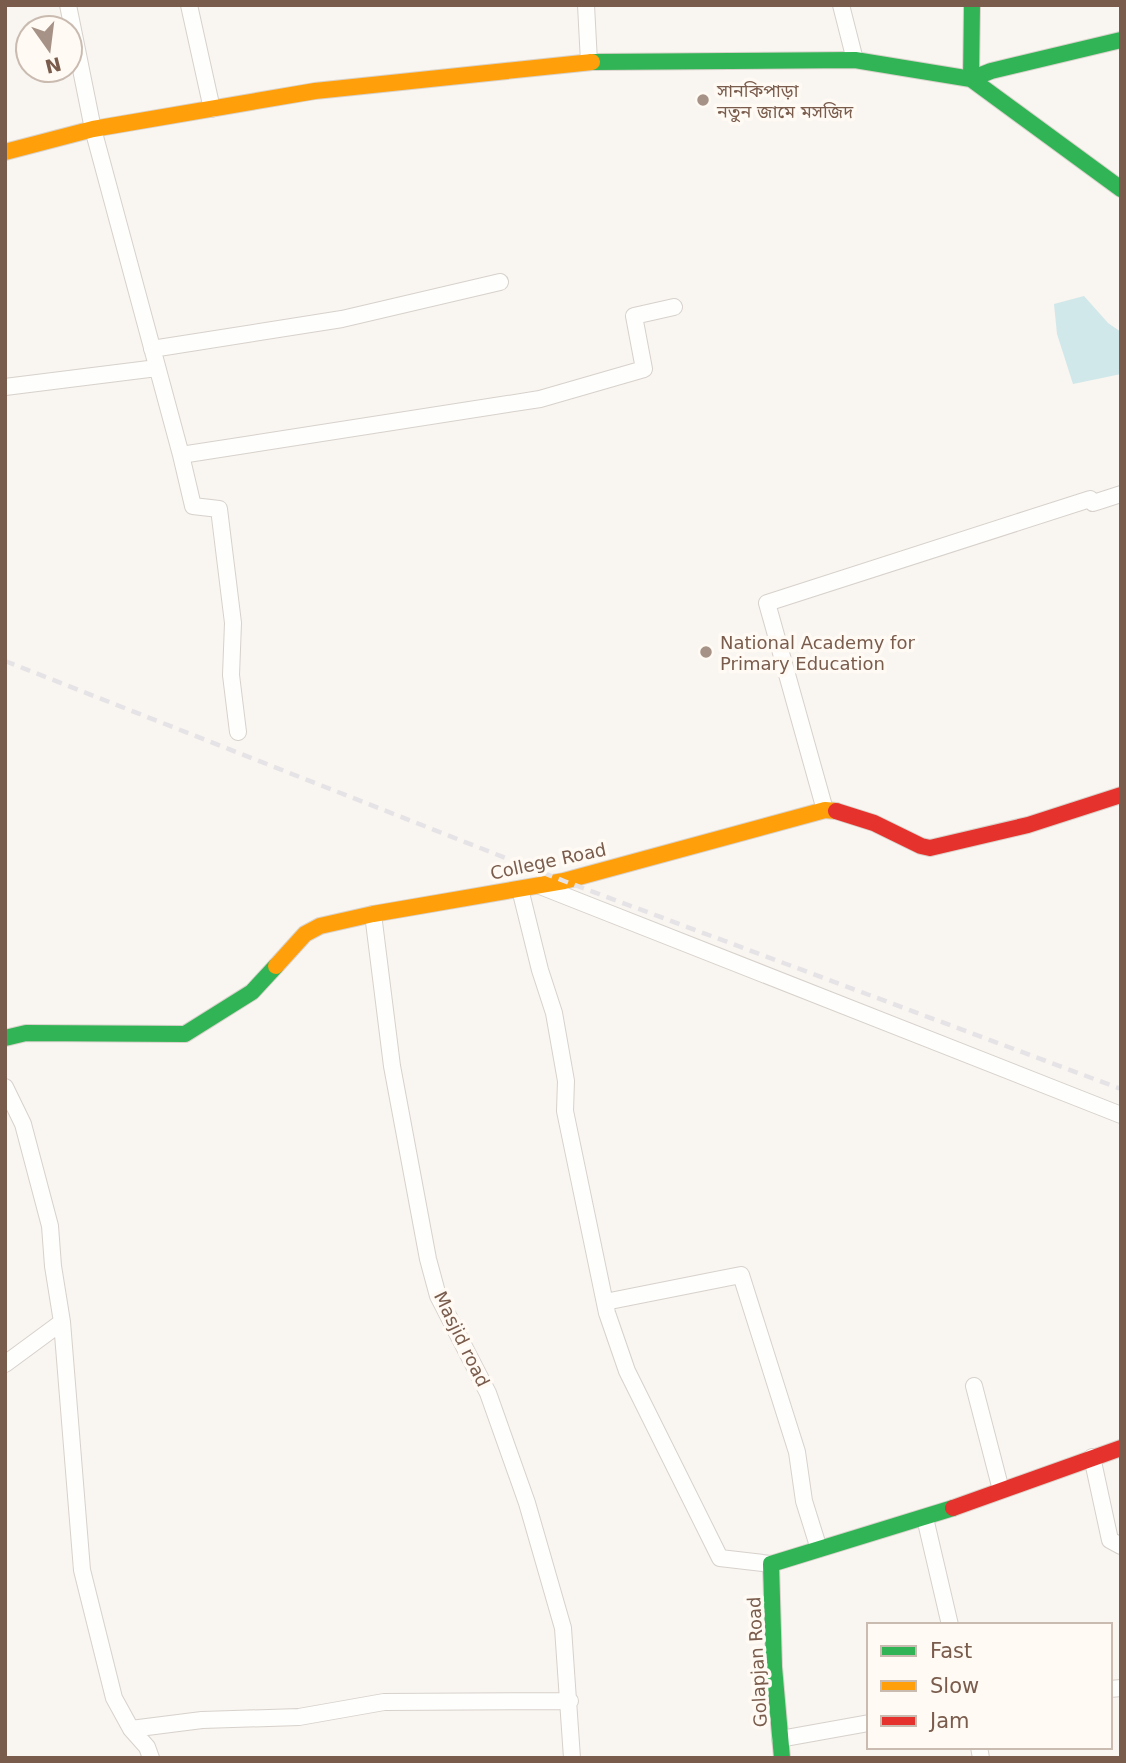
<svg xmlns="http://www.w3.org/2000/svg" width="1126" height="1763" font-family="'DejaVu Sans','Noto Sans Bengali',sans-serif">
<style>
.water{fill:#d0e8ea}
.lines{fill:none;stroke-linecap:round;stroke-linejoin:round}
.street-casing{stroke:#d7d1cb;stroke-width:18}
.fast-casing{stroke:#d9d2cb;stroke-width:18}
.slow-casing{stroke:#d9d2cb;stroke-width:18}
.jam-casing{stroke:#d9d2cb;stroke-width:18}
.street{stroke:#fefefd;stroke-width:16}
.fast{stroke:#30b455;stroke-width:16}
.slow{stroke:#ff9f0a;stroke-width:16}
.jam{stroke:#e5322d;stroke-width:16}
.rail{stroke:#e6e3e7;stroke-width:4.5;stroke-dasharray:10 7;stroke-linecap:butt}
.poi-dot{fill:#a69286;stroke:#fffaf3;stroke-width:2.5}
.labels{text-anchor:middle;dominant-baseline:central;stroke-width:7;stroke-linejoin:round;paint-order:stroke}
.poi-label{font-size:18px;fill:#7a5c4d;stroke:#fffaf3;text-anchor:start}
.street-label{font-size:18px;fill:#7a5c4d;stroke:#fffaf3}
</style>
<rect width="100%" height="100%" fill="#f9f5f0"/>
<!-- water -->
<path class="water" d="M1084,296L1108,323L1121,332V374L1073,384L1057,334L1054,304Z"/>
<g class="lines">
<defs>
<path id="street" d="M68,5L93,129L181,455L540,399L644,369L634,316L674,307
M189,5L212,109
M586,5L589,62
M841,5L855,60
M152,349L342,319L500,282
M5,387L157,368
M181,455L193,506L219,509L233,623L231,675L238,732
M825,810L767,603L1090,499L1093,503L1121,494
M540,886L1121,1115
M520,889L540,970L554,1013L566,1081L565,1111L607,1313L627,1371L720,1558L771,1564
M373,914L392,1066L428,1259L438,1296L488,1393L527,1503L563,1628L572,1758
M5,1087L23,1124L50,1226L53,1266L62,1322L82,1570L114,1698L131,1729L147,1747L151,1758
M605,1302L741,1275L797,1452L804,1501L819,1549
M5,1364L62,1322
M974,1386L1001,1490
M1092,1457L1110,1540L1121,1546
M925,1518L950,1625
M1110,1689L1121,1688
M131,1729L202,1720L299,1717L384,1702L570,1701
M780,1739L869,1723
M979,1747L981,1758"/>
<path id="fast" d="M972,5L971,79L991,71L1121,40
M592,62L855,60L971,79L1121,189
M5,1038L26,1033L185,1034L252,992L276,966
M782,1758L774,1667L771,1564L953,1508"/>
<path id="slow" d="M5,152L93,129L315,91L592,62
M276,966L305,934L320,926L373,914L564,881L825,810L836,811"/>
<path id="jam" d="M836,811L874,823L921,846L930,848L1028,825L1121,795
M953,1508L1121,1448"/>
</defs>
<!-- street casing -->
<use href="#street" class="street-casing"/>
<!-- fast casing -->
<use href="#fast" class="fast-casing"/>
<!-- slow casing -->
<use href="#slow" class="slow-casing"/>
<!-- jam casing -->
<use href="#jam" class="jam-casing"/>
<!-- street -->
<use href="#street" class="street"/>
<!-- fast -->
<use href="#fast" class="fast"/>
<!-- slow -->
<use href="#slow" class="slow"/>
<!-- jam -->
<use href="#jam" class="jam"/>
<!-- rail -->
<path class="rail" d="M5,661L564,881L1121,1089"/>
</g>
<!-- markers -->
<g class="poi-dot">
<circle cx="703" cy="100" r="7"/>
<circle cx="706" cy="652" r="7"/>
</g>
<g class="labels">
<!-- poi labels -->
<g class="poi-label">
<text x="717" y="90">সানকিপাড়া<tspan x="717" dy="21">নতুন জামে মসজিদ</tspan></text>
<text x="720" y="642">National Academy for<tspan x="720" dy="21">Primary Education</tspan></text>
</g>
<!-- street labels -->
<g class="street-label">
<text transform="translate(548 861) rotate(-12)">College Road</text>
<text transform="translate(462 1339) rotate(64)">Masjid road</text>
<text transform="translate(757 1662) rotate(-93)">Golapjan Road</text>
</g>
</g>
<!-- border -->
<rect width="1126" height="1763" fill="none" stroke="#7a5c4d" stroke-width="14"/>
<!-- legend -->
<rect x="867" y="1623" width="245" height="126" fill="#fffaf3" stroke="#cabbb1" stroke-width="2"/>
<rect x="881" y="1646" width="35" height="10" fill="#30b455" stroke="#cabbb1" stroke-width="2"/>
<text x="930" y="1658" font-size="21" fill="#7a5c4d">Fast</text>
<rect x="881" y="1681" width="35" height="10" fill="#ff9f0a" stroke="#cabbb1" stroke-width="2"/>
<text x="930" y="1693" font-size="21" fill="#7a5c4d">Slow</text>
<rect x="881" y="1716" width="35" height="10" fill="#e5322d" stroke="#cabbb1" stroke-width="2"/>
<text x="930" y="1728" font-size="21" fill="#7a5c4d">Jam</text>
<!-- north arrow -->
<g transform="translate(49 49) rotate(166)"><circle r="33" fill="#fffaf3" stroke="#cabbb1" stroke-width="2"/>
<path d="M0-5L12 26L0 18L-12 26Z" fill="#a69286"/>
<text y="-10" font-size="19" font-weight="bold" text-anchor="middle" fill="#7a5c4d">N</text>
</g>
</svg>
